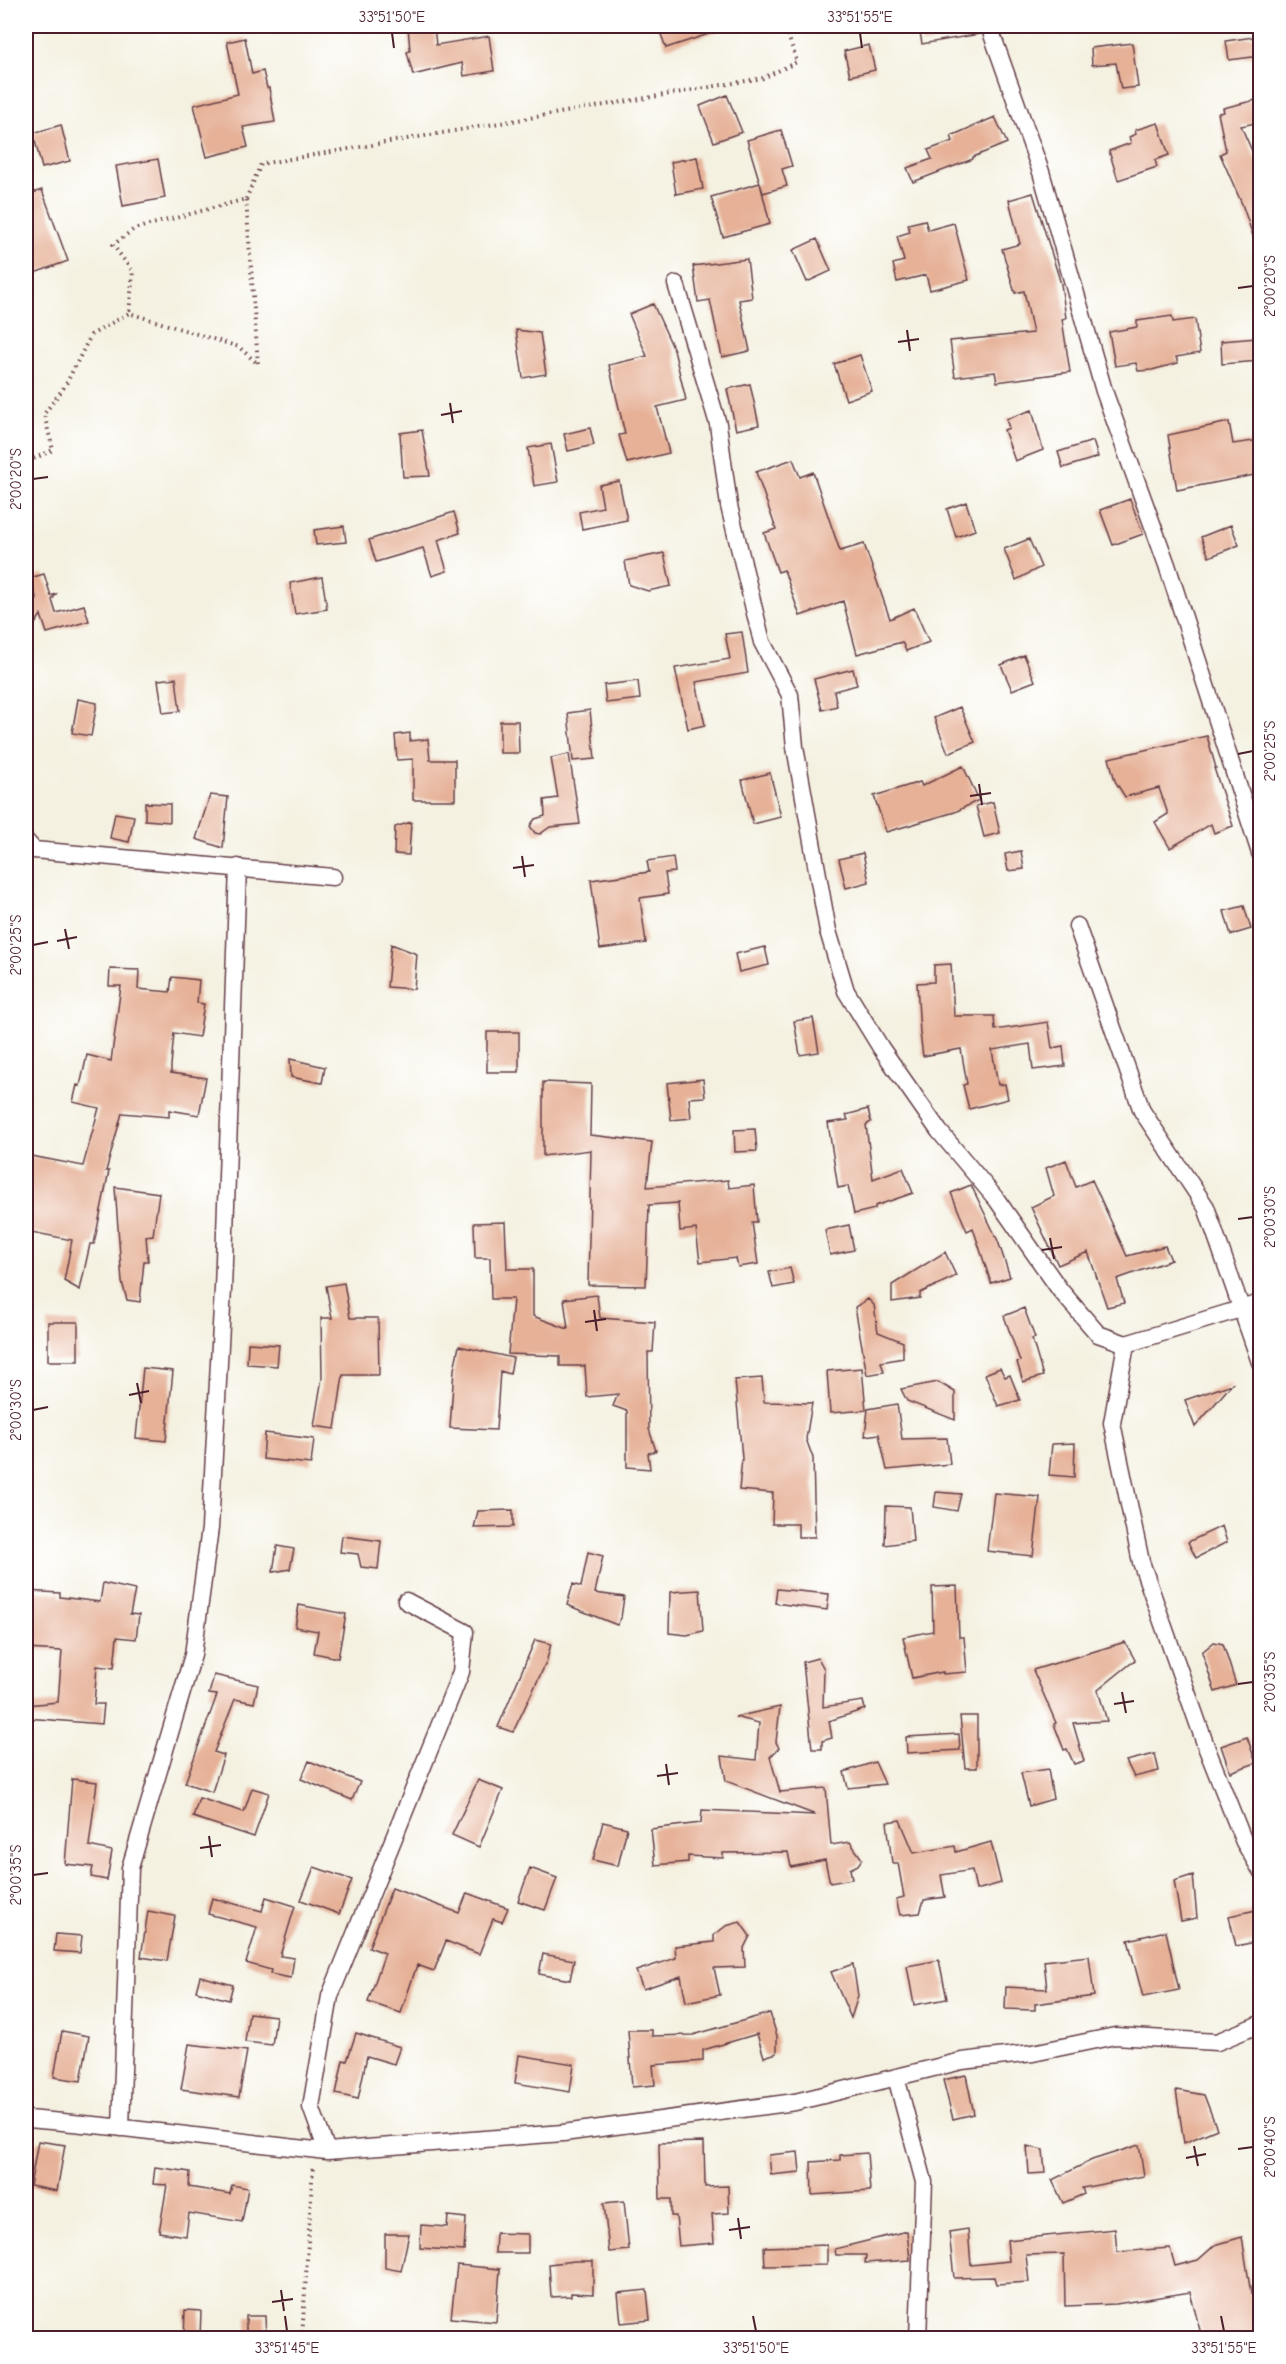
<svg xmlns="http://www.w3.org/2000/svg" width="1286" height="2364" font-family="'Comic Neue',sans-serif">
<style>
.building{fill:#e6b197}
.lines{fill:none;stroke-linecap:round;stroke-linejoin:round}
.minor-casing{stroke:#643e46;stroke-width:19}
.path{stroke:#643e46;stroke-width:4;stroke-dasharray:1.5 4.5;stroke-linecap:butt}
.minor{stroke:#fff;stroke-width:16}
.ticks{fill:none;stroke:#4a1f2b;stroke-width:2}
.neatline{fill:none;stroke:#4a1f2b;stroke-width:2}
.ticks-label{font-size:15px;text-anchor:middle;fill:#4a1f2b}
</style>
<rect width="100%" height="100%" fill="#fff"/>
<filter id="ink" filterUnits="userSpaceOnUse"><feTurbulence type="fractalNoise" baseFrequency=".0167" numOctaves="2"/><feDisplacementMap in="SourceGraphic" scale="12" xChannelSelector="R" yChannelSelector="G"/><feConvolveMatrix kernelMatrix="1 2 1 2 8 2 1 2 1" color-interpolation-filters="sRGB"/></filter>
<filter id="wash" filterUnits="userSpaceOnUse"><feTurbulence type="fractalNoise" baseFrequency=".008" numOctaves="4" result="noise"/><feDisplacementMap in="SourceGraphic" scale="24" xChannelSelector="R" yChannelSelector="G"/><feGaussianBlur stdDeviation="1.35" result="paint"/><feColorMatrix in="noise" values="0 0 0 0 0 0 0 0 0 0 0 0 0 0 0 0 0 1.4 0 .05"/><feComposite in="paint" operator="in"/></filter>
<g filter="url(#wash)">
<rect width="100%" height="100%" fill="#f4f1e1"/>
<g id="blocks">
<!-- building -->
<path class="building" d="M408,26H434L436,45L489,36L494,71L464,76L462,63L413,75L407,52L410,51Z
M658,26H724V29L666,48Z
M919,26H979L980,34L922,44Z
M1260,36V56L1229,60L1226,41Z
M245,38L252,74L263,71L267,88H269L275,122L243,127L248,147L207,157L194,105L238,94L227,42Z
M1132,43L1138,87L1121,89L1116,63L1092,65L1091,48Z
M869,45L875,70L850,76L844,51Z
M727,95L742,132L714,142L700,106Z
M1256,100L1260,122L1241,126L1260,169L1259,253L1242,204L1220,154L1226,151L1218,113L1224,112L1223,108Z
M995,117L1007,143L973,157V159L913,182L907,168L932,159L928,150L953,141L951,136Z
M1158,123L1169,155L1155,160L1157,167L1118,180L1109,151L1131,143L1129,137L1136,134L1135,130Z
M61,125L70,161L42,168L33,133Z
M781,130L792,166L782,169L787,186L763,193L747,140Z
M697,157L703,189L676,194L671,162Z
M158,159L165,198L123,206L116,166Z
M760,183L770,224L723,237L711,197Z
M42,190L68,261L26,276V195Z
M1033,193L1061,284L1066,318L1062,319L1070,372L997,382L995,372L955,377L950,341L1033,333L1024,291L1015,293L1002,249L1020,244L1009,200Z
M925,220L928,230L954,223L969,280L930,290L926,275L897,282L893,264L904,261L897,236L910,232L908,224Z
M817,239L831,271L807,282L793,250Z
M747,259L752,298L739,300L750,351L722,357L710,300L698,302L693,266Z
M653,304L674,350L686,400L657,407L669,453L627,463L619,435L625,434L609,365L647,356L629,314Z
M1172,316L1173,322L1195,319L1200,353L1176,357L1178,363L1152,370L1138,371L1136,363L1115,366L1109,332L1137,327V321Z
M516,330L540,333L546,374L523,378Z
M1257,338L1259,361L1222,364L1221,341Z
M860,355L872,391L846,400L834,364Z
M750,384L759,425L736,430L727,389Z
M1032,410L1043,450L1015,461L1004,430L1009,428L1006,419Z
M1229,422L1233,444L1260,440V474L1177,490L1168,435Z
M590,428L594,445L568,451L564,434Z
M422,430L430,476L403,477L400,433Z
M1093,441L1098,457L1063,468L1058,452Z
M551,444L558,482L534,486L528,448Z
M793,459L800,477L813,472L840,551L864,544L890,619L914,608L929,642L906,651L902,642L857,654L843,601L800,616L784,570L778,572L764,533L776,529L756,472Z
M619,481L627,520L582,529L579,512L603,507L599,485Z
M1130,499L1143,534L1113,545L1100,510Z
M966,502L975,530L956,537L947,509Z
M454,512L460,533L438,540L447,571L432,576L423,548L376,562L369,540Z
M1231,525L1239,545L1209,557L1201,537Z
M344,526L346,542L316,545L314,530Z
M1029,539L1041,567L1016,580L1004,549Z
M664,553L671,586L648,591L629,585L625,561Z
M44,574L51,596L56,594L52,600L56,613L84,605L89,621L47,633L41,615L26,637V603L37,600L30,578Z
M322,577L327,609L295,614L290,583Z
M742,632L748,673L696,682L705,725L688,729L675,668L730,659L725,634Z
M1024,655L1035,681L1012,690L1001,665Z
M853,669L857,685L834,691L837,706L822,710L814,679Z
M176,678L180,711L163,713L158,680Z
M638,681L640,699L606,703L604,685Z
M78,699L97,703L91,736L72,733Z
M960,707L975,742L948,753L934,718Z
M590,710L595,759L573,761L568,713Z
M500,721H518L519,753H500Z
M410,733V741L428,739L430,760H455V800H413V759L397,760L395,735Z
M1207,736L1216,768H1214L1233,826L1214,833L1211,824L1170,848L1155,822L1168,814L1159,788L1125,797L1115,781L1109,758Z
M569,754L580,824L550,827L540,834L535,833L530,826L535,819L545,816L544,800L558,798L551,758Z
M963,766L979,800L955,812L886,832L874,796L920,782L922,786Z
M770,773L781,817L753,824L742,780Z
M210,795L228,797L223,848L196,839Z
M993,802L1000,833L984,837L976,806Z
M145,803L170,804V822L145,820Z
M115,813L134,816L129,842L110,838Z
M411,822L409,855L394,854L395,827Z
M1021,851L1024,869L1008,871L1005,854Z
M863,853L869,882L846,888L839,859Z
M673,857L675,872L665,873L668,894L640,898L646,943L600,949L591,880L649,872L647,861Z
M1244,906L1251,929L1231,935L1224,911Z
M391,944L417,954L414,989L387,987Z
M765,947L769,965L739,972L735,954Z
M951,964L954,1016H994L995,1030L1048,1022L1052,1048L1063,1046L1065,1066L1033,1070L1030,1044L992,1050L998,1085L1005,1084L1008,1099L969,1109L963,1085L967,1084L961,1049L923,1056L920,1033L917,983L934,982V965Z
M110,969L139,970L138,989L170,992L172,977L199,980L197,1003L204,1004L199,1037L174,1033L171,1066V1073L206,1078L199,1115L169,1110V1117L122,1113L106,1171H109L94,1244H90L80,1290L64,1281L72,1240L26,1231V1155L83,1166L99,1108L73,1102L77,1085L80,1086L87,1055L111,1061L121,986H109Z
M813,1018L819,1052L800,1055L794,1021Z
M487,1032H519V1072H487Z
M290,1059L325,1067L322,1083L291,1077Z
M703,1079L705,1097L689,1098L691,1118L671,1120L667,1083Z
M543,1082L591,1084L590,1135L652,1142L647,1187L728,1180L729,1188L754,1185L757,1222H752L758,1264L738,1267L736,1258L700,1262L696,1229L680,1231L678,1203L649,1205L646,1286L588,1285L591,1150L543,1156Z
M868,1109L871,1122L866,1125L873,1179L903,1168L913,1193L875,1206V1209L854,1214L848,1186L838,1188L828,1123L848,1120L846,1115Z
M755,1129L757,1151L735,1152L734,1130Z
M1066,1160L1076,1187L1092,1180L1127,1256L1165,1246L1171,1260L1117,1279L1124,1303L1107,1307L1088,1252L1058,1265L1031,1207L1054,1196L1046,1168Z
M971,1185L998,1241L1010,1277L991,1283L973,1228L967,1231L951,1193Z
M115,1187L159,1193L153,1235L146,1236L148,1261H144L140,1302L127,1300L122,1282Z
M505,1222L507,1269H533V1316L568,1329L564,1299L597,1295L600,1318L655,1322L653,1352H648L649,1429L656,1451L648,1453L650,1469L627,1467V1411L613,1406L618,1394L587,1397L585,1366H560V1356L508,1354L513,1299H491L490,1258H475L474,1223Z
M849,1225L854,1250L830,1255L825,1230Z
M945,1252L956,1276L920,1293V1298L892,1302V1285Z
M790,1268L794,1284L773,1288L769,1272Z
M344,1283L350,1318H378L379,1375H343L335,1429L314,1426L322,1378L321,1318H332L326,1286Z
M868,1299L874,1305L878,1332L903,1342V1358L881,1362L884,1372L867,1375L855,1307Z
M1024,1308L1035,1338L1032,1339L1043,1376L1023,1382L1017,1362L1020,1361L1004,1316Z
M48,1322H78V1361H48Z
M248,1343L279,1345L277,1366L247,1364Z
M459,1346L513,1358L510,1374L500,1371L496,1430L450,1428L454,1369Z
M143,1368L173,1371L166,1441L136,1438Z
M862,1368L866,1410L830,1413L827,1371Z
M1000,1368L1005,1377L1010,1375L1020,1400L998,1406L985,1374Z
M762,1378L764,1402L812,1403L806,1439L813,1458L815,1537H798V1524H772L773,1493L739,1490L742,1458L735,1380Z
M938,1382L955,1392V1420L907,1401L901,1389Z
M1232,1384L1195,1427L1185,1400Z
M897,1404L902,1439L947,1438L950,1464L887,1470L879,1434L865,1436L868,1409Z
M265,1433L314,1439L311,1464L263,1459Z
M1075,1443L1074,1477L1049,1475L1052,1444Z
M936,1492L961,1494L957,1511L934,1507Z
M994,1493L1040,1497L1033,1556L987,1551Z
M886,1506L910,1507L913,1541L885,1545Z
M513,1510V1527L474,1528L478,1511Z
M1222,1526L1227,1542L1196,1558L1188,1542Z
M342,1536L381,1541L378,1569L361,1567L358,1554L340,1552Z
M277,1546L294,1549L290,1569L273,1572Z
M588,1552L603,1556L595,1593L624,1597L621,1618L617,1625L567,1605L573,1584L581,1587Z
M103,1583L135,1590L130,1614L139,1615L136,1639L117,1637L114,1668L97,1666L94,1704H104L102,1724L26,1718V1705L58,1702L62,1651L26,1649V1591L60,1593V1597L100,1602Z
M957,1586L959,1637H964L967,1672L943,1674V1672L912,1678L903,1637L933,1631L932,1587Z
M777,1589L829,1594L827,1610L775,1603Z
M700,1590L703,1631L687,1635L669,1633L670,1592Z
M299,1605L346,1614L338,1658L314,1653L318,1631L295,1627Z
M535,1640L551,1644L546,1663L513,1732L498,1727Z
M1125,1642L1135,1660L1098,1690L1107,1721L1073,1723L1084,1761L1074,1764L1067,1749L1064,1750L1054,1724L1056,1723L1033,1670Z
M1214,1642L1223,1644L1236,1685L1215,1692L1202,1652Z
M818,1658L824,1669L823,1707L863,1701L865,1709L829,1721L832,1738L822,1741V1749H812L803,1662Z
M214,1675L258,1685L254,1703L235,1699L214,1752L224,1755L212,1792L185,1783L217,1695L209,1694Z
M780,1707L776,1742L779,1748L770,1757L780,1792L826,1788L831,1845L850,1842L862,1859L858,1865L850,1869L852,1879L830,1883L825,1860L791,1867L788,1852L723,1853V1858L688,1856V1862L655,1865L651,1829L701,1823L702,1810L816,1815L726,1781L722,1756L756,1760L759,1723L735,1717Z
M960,1716H977V1768H965Z
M959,1734L960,1750L907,1753L906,1737Z
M1247,1737L1256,1763L1230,1772L1221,1746Z
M1155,1754L1159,1771L1134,1777L1126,1761Z
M309,1761L360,1782L352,1800L301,1779Z
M875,1762L885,1784L848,1788L844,1772Z
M1048,1769L1053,1799L1029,1806L1021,1773Z
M72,1779L97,1782L89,1846L112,1851L107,1880L91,1877L93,1867L65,1864Z
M478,1780L503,1790L479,1847L452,1835Z
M252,1788L269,1793L254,1837L193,1817L199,1798L244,1812Z
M900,1820L914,1853L955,1846L956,1852L991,1842L1001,1883L976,1890L972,1870L941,1875L945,1897L924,1900L920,1913L900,1915L896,1899L904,1897L898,1863H892L887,1822Z
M603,1822L627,1828L618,1866L593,1860Z
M314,1867L352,1880L339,1914L301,1900Z
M530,1868L557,1878L545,1910L518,1901Z
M1193,1875L1197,1918L1181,1921L1174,1881Z
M392,1888L459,1913L467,1893L508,1908L502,1922L493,1919L479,1954L446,1941L434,1971L417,1965L401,2013L368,2002L385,1953L369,1947Z
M266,1897L295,1906L280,1956L294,1958L291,1978L270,1974L271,1970L246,1963L257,1927L208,1914L212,1898L262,1911Z
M1256,1910L1260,1941L1236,1946L1229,1916Z
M148,1911L175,1916L167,1961L141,1957Z
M740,1922L750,1936L744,1948L745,1967L714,1968L720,1995L686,2002L681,1976L643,1989L636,1971L676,1958L675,1946L714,1942V1935L726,1926Z
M1166,1931L1179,1990L1143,1997L1128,1940Z
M56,1934L82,1936L80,1953L54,1951Z
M543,1954L574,1960L570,1980L539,1974Z
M1089,1956L1094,1996L1035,2004V2010L1005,2009L1006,1987L1047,1989L1044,1961Z
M939,1960L947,1999L914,2005L907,1966Z
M853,1964L858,1996L851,2018L831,1972Z
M200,1976L233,1985L229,2000L196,1991Z
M249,2013L276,2016L272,2045L245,2042Z
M770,2013L777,2036V2053L764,2057L757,2034L703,2050V2061L653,2065L655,2085L632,2087L628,2030H652V2036L693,2035Z
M62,2031L89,2036L81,2081L54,2077Z
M356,2033L400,2047L394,2064L367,2056L358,2099L336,2094L343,2060L347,2061Z
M189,2044L247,2051L239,2097L181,2089Z
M519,2055L574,2064L570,2092L515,2083Z
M966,2075L974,2114L953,2119L943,2080Z
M1176,2090L1204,2095L1217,2129L1184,2143Z
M38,2141L65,2145L57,2191L30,2186Z
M704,2142L705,2187L728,2186L729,2213L712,2214L714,2243L679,2246L676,2216H671V2199H660L659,2143Z
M1139,2145L1144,2176L1082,2188L1084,2194L1063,2203L1052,2180L1092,2160Z
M1027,2146L1043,2150L1045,2173L1029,2174Z
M798,2152L800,2172L771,2175L769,2155Z
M867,2153L870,2191L812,2195L811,2162L840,2160V2155Z
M155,2167L190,2172L189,2187L230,2194L232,2185L248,2188L242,2222L189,2213L186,2236L159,2232L167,2185L153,2184Z
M624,2201L629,2250L609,2252L604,2203Z
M448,2216L466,2218L464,2251L420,2248L421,2225L447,2227Z
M968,2229L971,2265L1009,2261L1007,2240L1115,2229L1117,2252L1170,2248L1175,2266L1198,2260L1215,2245L1242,2237L1251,2294L1256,2293L1260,2311V2338H1202L1190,2292L1116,2304L1065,2306L1064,2254L1026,2255L1029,2282L996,2284L994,2277L954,2278L949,2232Z
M907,2231L910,2260L865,2263L866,2255H836L835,2249Z
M496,2233L528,2234V2253H495Z
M385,2234H409L401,2271L385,2268Z
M827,2245V2265L765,2266L764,2247Z
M575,2261H593V2294L571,2293V2296L551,2297L549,2264Z
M457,2265L500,2269L496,2322L451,2318Z
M647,2290L650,2320L621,2323L618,2293Z
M185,2310L201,2311L200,2338H184Z
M246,2316H265L266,2338H246Z"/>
</g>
</g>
<g filter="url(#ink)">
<use href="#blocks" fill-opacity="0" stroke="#643e46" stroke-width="1.5"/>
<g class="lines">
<defs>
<path id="minor" d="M989,26L1041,172L1104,391L1167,565L1260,853
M676,284L718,424L729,506L762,642L790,695L795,747L828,931L846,991L881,1048L939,1131L997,1200L1060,1290L1098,1334L1126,1344L1260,1303
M26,841L34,850L333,877
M1077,926L1142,1111L1206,1207L1260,1362
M1126,1344L1112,1423L1141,1562L1207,1749L1244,1842L1260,1869
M406,1601L465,1632L461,1672L330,1996L311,2107L327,2151L563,2133L795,2102L962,2061L1033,2053L1115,2036L1217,2042L1260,2024
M896,2077L924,2182L918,2338
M26,2119C126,2126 226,2141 327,2151
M121,2128L130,1868L193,1655L210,1528L223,1289L238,867"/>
</defs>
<!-- minor casing -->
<use href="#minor" class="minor-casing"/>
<!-- path -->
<path class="path" d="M246,199L261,164L763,78L797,62L785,26
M26,467L29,461L53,450L44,414L65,386L91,335L129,313L239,347L258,364L246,199L134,229L113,245L133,272L129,313
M302,2338L313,2165"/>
<!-- minor -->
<use href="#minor" class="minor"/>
</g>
</g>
<!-- ticks -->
<path class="ticks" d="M392,33L394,48M860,33L862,48M1238,288L1253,286M907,330L910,351M898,342L919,339M450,403L453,423M441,415L462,411M33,479L48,477M1238,754L1253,751M979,784L982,805M970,796L991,793M522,856L525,877M513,868L534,865M65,929L69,949M57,941L77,937M33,945L48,942M1238,1219L1253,1217M1050,1238L1054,1259M1042,1250L1062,1247M594,1310L597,1331M585,1322L606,1319M137,1383L141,1403M129,1395L149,1391M33,1410L48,1407M1238,1684L1253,1682M1122,1692L1126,1713M1114,1704L1134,1701M666,1764L669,1785M657,1776L678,1773M209,1836L212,1857M200,1848L221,1845M33,1875L48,1873M1194,2146L1198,2166M1238,2149L1253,2147M1186,2158L1206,2154M738,2218L741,2239M729,2230L750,2227M281,2290L284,2311M272,2302L293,2299M285,2316L287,2331M753,2316L756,2331M1221,2316L1224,2331"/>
<!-- margin -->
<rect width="1286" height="2364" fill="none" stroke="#fff" stroke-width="66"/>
<rect x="33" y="33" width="1220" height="2298" class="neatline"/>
<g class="ticks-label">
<text x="392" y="22">33°51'50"E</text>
<text x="860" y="22">33°51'55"E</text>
<text transform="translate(1270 286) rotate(-90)" y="5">2°00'20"S</text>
<text transform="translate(16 479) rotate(-90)" y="5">2°00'20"S</text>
<text transform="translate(1270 751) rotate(-90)" y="5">2°00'25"S</text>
<text transform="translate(16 945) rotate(-90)" y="5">2°00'25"S</text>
<text transform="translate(1270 1217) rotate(-90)" y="5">2°00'30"S</text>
<text transform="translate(16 1410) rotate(-90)" y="5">2°00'30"S</text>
<text transform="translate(1270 1682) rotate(-90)" y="5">2°00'35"S</text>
<text transform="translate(16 1875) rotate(-90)" y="5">2°00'35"S</text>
<text transform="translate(1270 2147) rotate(-90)" y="5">2°00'40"S</text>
<text x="287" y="2353">33°51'45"E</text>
<text x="756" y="2353">33°51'50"E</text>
<text x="1224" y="2353">33°51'55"E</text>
</g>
</svg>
